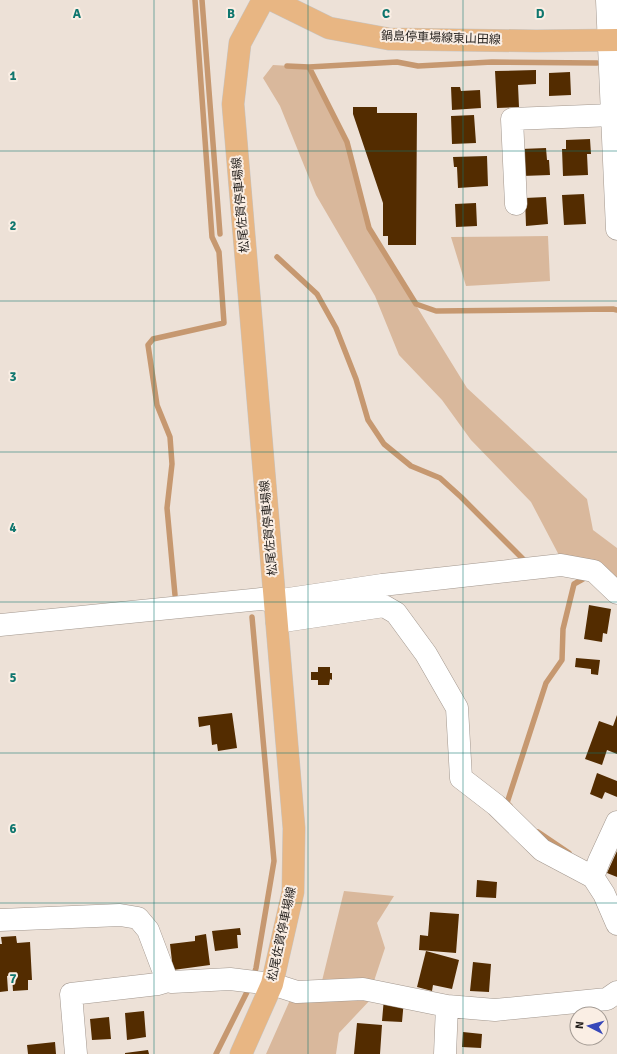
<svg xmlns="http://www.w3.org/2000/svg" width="617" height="1054" font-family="Signika,'Noto Sans JP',sans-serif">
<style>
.green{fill:#d9b89c}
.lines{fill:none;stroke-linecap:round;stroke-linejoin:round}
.stream{stroke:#c69870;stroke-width:5.5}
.building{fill:#532c00}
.minor-casing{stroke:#a2978e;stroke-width:23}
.major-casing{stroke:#c6c5c4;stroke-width:23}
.minor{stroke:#fff;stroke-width:22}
.major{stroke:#e8b683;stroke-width:22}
.grid{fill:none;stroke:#0f766e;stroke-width:1;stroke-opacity:0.55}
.labels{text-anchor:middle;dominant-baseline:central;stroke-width:4;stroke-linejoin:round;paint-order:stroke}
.street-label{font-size:12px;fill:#231f1c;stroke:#faeee4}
.grid-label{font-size:13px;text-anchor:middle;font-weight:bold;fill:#0f766e;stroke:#faeee4;stroke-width:4;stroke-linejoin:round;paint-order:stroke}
</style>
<rect width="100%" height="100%" fill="#ede1d7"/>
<!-- green -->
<path class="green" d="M273,65L309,67L347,142L369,229L467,388L587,499L593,530L617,548V585L561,559L531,502L471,440L442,400L399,355L375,296L316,195L280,106L263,78Z
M548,236L550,281L466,286L451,237Z
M344,891L394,896L377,923L385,948L374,981L321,985Z
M372,998L339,1033L336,1054H266L290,1000Z"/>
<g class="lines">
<!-- stream -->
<path class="stream" d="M202,0L220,234
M287,66L309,67L397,62L418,66L492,62L597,63
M309,67L347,142L369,228L416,304L436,311L613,309L617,310
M277,257L317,294L336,328L356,379L368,420L384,444L411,466L440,478L461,497L527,563
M175,595L167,508L172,464L170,437L157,405L148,345L153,339L224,323L219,252L212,237L195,0
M252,617L274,861L256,968L253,978
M510,806L507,803L546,683L562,660L563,629L574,584L583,579
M538,832L569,853
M216,1054L250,986"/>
</g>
<!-- building -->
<path class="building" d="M536,70V84L518,85L519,107L497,108L495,71Z
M570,72L571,95L549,96V73Z
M451,87H460L461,91L480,90L481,108L452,110Z
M353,107H377V113H417L416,245H388V236H383V203L353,114Z
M474,115L476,143L452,144L451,116Z
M590,139L591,154H587L588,175L563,176L562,149H566V140Z
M546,148L547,160H549L550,175L522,176L521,149Z
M487,156L488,186L458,188L457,167H454L453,157Z
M584,194L586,224L564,225L562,195Z
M546,197L548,224L526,226L525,198Z
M476,203L477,226L456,227L455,204Z
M589,605L611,609L607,634L603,633L602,642L584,639Z
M576,658L600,660L598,675L591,674V669L575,667Z
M318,667H330V673H332V680L330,679L329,685H318V680H311V672H318Z
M232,713L237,748L218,751L217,744L212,745L210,725L199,727L198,717Z
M617,715V754L607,750L602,765L585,759L599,721L613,726Z
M597,773L617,781V797L605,792L602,799L590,794Z
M617,851V877L607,873Z
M477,880L497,882L496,898L476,897Z
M430,912L459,914L456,953L419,950L420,935L428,936Z
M240,928L241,935H237L238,948L215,951L212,931Z
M206,934L210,965L173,970L170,944L195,941V936Z
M16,936L17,943L30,942L32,980H28V990L13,991L12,975L7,976L8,991L0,992V944H2L1,937Z
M426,951L459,960L452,989L433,985L432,991L417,987Z
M473,962L491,964L489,992L470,991Z
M384,998L404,1000L402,1022L382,1021Z
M144,1011L146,1037L127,1040L125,1013Z
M109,1017L111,1039L92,1040L90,1019Z
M357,1023L382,1025L380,1054H354Z
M463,1032L482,1034L481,1048L462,1047Z
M55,1042L56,1054H28L27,1045Z
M148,1050L149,1054H125V1053Z"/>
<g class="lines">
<defs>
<path id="minor" d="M607,0L617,229
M516,204L512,119L613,115
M277,622L384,606L396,613L426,654L457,708L461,778L496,805L542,850L593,877L604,894L617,924
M0,625L261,599L275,601L382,585L561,565L594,571L617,593
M593,877L599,861L617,822
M0,920L120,915L138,918L148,930L165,975L168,981L172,982L230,979L272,984L297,992L363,989L447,1006L495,1010L607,999L617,992
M76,1054L71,994L158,984L168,981
M445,1054L447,1006"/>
<path id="major" d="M272,0L329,28L389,39L536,41L617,40
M241,1054L272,984L293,892L294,828L233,104L240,43L263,0"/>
</defs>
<!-- minor casing -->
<use href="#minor" class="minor-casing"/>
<!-- major casing -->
<use href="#major" class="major-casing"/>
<!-- minor -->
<use href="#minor" class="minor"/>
<!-- major -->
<use href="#major" class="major"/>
</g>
<!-- grid -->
<path class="grid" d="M154,0V1054M308,0V1054M463,0V1054M0,151H617M0,301H617M0,452H617M0,602H617M0,753H617M0,903H617"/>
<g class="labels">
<!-- street labels -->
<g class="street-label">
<text transform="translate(441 38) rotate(2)">鍋島停車場線東山田線</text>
<text transform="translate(241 205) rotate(-95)">松尾佐賀停車場線</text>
<text transform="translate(269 528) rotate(-95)">松尾佐賀停車場線</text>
<text transform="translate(282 934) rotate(-78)">松尾佐賀停車場線</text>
</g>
</g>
<g class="grid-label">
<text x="77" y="18">A</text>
<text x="231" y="18">B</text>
<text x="386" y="18">C</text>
<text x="540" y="18">D</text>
<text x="13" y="80">1</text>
<text x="13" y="230">2</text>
<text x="13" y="381">3</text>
<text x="13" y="532">4</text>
<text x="13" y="682">5</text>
<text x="13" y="833">6</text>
<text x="13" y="983">7</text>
</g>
<!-- north arrow -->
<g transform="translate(589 1026) rotate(276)"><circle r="19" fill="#faeee4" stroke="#a49b94"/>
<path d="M0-3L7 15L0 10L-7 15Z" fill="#3747b9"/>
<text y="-6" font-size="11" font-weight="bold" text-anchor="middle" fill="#231f1c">N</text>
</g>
</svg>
